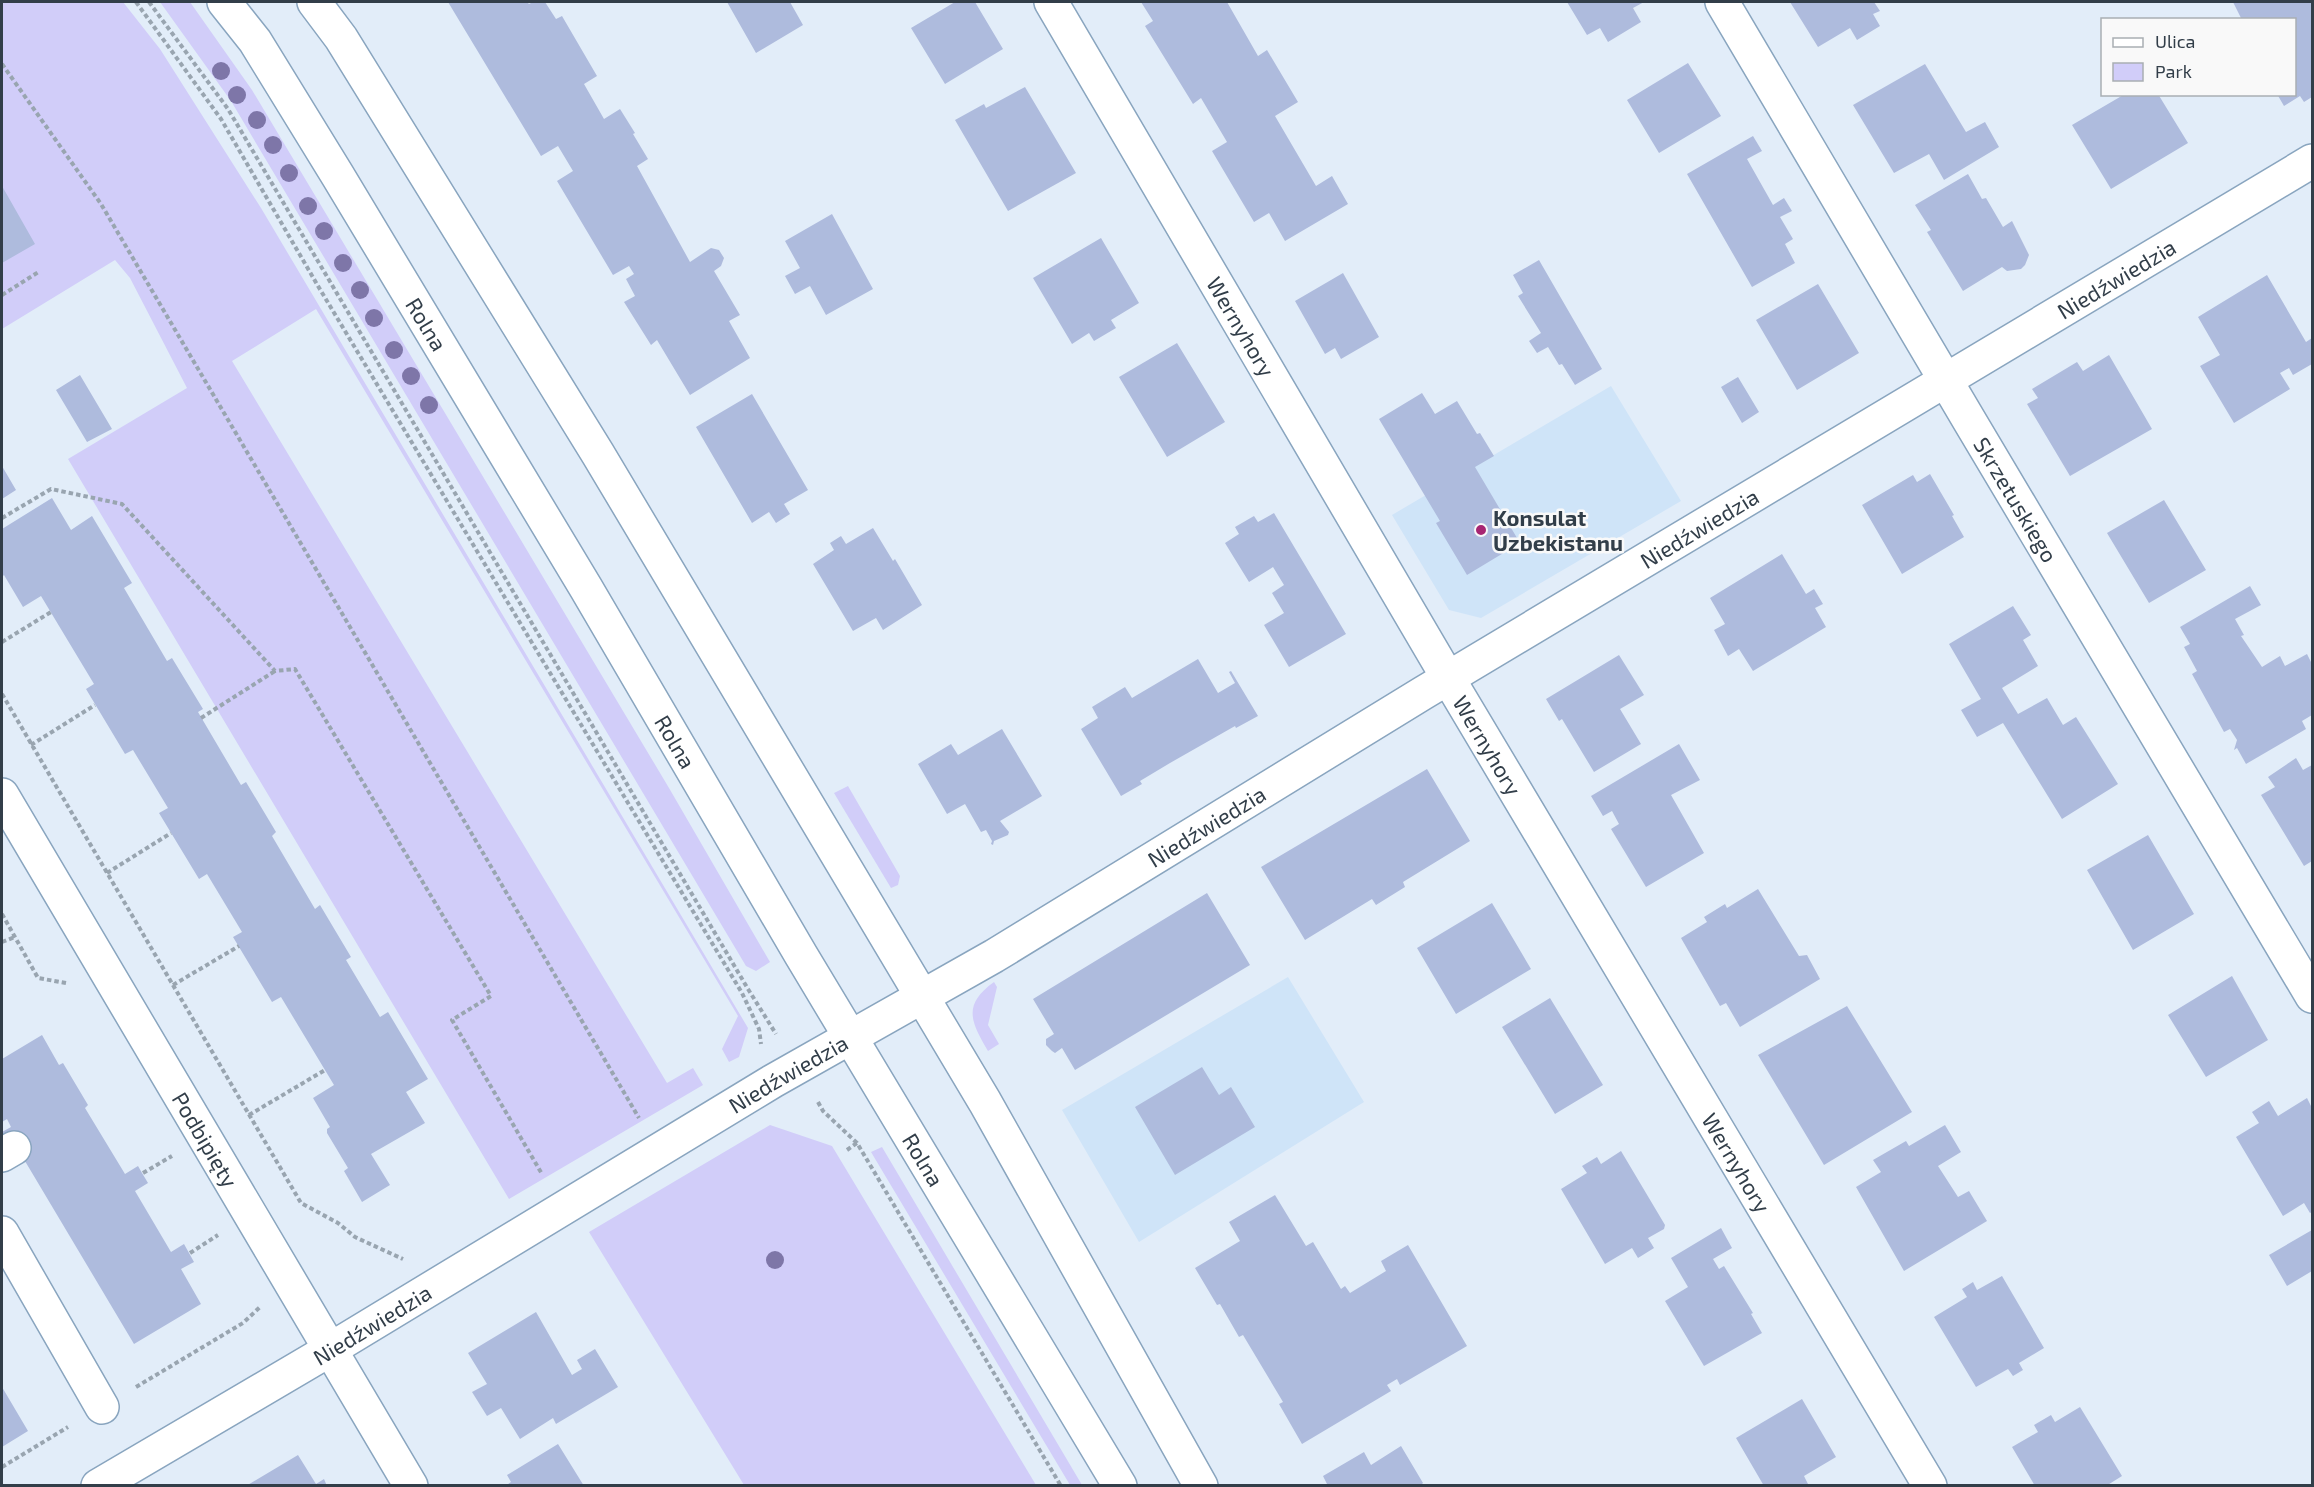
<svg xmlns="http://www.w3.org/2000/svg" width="2314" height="1487" font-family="'Exo 2',sans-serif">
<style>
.built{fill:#cfe4f8}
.green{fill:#d1cdf9}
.building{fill:#aebbdd}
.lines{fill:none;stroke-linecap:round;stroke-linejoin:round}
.minor-casing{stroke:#89a5bf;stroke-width:36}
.tertiary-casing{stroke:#89a5bf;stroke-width:36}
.path{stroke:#99a5b0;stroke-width:4;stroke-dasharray:4.5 3;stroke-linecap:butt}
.minor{stroke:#fff;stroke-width:33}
.tertiary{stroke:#fff;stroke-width:33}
.tree{fill:#7e76a8}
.poi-dot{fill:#a72572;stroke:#f9f9f9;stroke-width:2}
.labels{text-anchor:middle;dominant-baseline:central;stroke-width:5;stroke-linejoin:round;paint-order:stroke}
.street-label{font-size:22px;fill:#323e49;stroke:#f9f9f9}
.poi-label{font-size:22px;font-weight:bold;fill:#323e49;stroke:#f9f9f9;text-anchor:start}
</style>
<rect width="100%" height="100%" fill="#e2edf9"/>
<!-- built -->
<path class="built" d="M1611,386L1681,501L1481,618L1449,610L1392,515Z
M1288,977L1364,1102L1139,1242L1062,1110Z"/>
<!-- green -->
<path class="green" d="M2,2H123L160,49L261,208L748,1028L739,1057L729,1062L722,1049L738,1016L316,309L232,361L667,1083L693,1068L703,1085L509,1199L68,459L187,388L130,278L115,260L2,329Z
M160,2H190L252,90L669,788L770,962L756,971L746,966L231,101Z
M848,786L900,876L898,885L891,888L834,793Z
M994,982L997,987L988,1025L999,1044L988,1051C971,1022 962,1005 994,982Z
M770,1125L832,1146L1036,1485H744L589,1232Z
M882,1147L1082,1485H1070L871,1152Z"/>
<!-- building -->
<path class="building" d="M448,2H527L529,4L533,2H545L556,19L562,16L597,76L584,84L604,119L620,109L635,133L633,134L648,159L637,166L690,262L711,248L719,250L724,258L721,266L714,271L740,315L729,321L750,358L690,395L657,340L651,345L624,302L635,296L626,279L634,274L629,266L613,275L557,181L573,171L558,146L541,156Z
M727,2H790L803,25L756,53Z
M955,2H975L1003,49L945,84L911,28Z
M1141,2H1227L1258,56L1267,50L1298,102L1275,116L1316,186L1332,176L1348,204L1285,241L1269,213L1254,222L1212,151L1227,142L1201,98L1193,104L1145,26L1153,21Z
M1567,2H1644L1633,8L1641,22L1608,42L1600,28L1587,35Z
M1790,2H1874L1880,11L1873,14L1880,26L1857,40L1850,28L1818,47Z
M2233,2H2312V97L2304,102L2300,96L2284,106L2277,94H2294V20H2242Z
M1688,63L1721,116L1659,153L1627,100Z
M1925,64L1966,132L1985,122L1999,147L1944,180L1929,154L1894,173L1853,105Z
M1025,87L1076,173L1008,211L955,120L984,104L986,108Z
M2125,94H2158L2188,143L2111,189L2072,125Z
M1753,136L1762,151L1747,159L1773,205L1784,198L1792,211L1780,217L1793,239L1785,244L1795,263L1752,287L1687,174Z
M1968,174L1982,199L1986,198L2003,227L2012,221L2029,255L2025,265L2021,269L2007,271L2002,267L1963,291L1927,232L1931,230L1915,205Z
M2,186L35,244L2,263Z
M832,214L873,289L826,315L810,286L795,294L785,276L800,268L785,241Z
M1101,238L1139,303L1111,320L1116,328L1094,341L1089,333L1072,344L1033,278Z
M1539,260L1602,369L1575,385L1562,364L1559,365L1548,347L1537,353L1529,341L1541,333L1518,296L1523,293L1513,275Z
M1343,273L1379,337L1341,359L1335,348L1325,354L1295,301Z
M2267,275L2306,342L2312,338V364L2293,375L2289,368L2280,373L2290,389L2234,423L2200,366L2220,355L2198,317Z
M1818,284L1859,353L1797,390L1756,320Z
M1177,343L1225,422L1167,457L1119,377Z
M2109,355L2152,429L2070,476L2027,404L2038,398L2032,389L2077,362L2083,371Z
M80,375L112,429L87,442L56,390Z
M1738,377L1759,412L1742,423L1721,387Z
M1422,393L1435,414L1457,401L1477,434L1480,433L1494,456L1475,467L1520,543L1467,575L1436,523L1440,521L1379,419Z
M752,394L808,490L784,504L790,514L776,523L769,512L752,523L696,427Z
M2,466L16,490L2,499Z
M1930,474L1954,515L1952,516L1964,537L1902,574L1862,505L1913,475L1917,482Z
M52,498L71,530L92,516L132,583L124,588L167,661L172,658L203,709L198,712L241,785L246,782L276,832L272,836L315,909L320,905L351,957L346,960L380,1017L388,1012L428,1079L406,1092L425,1123L371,1154L390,1185L362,1202L344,1171L348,1168L327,1133V1129L330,1127L313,1098L334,1085L281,997L272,1002L233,937L242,932L207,874L199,879L159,813L168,808L133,750L125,754L86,689L94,684L41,596L23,607L4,575L2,577V529Z
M2164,500L2206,570L2149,603L2107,533Z
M1274,513L1346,634L1289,667L1264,625L1284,613L1272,593L1284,585L1273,567L1249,582L1225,543L1239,534L1235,527L1254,516L1258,522Z
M873,528L893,561L895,559L922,605L883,630L876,618L853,631L813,564L834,550L830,543L841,536L846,544Z
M1782,554L1806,594L1814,589L1823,604L1815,608L1826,627L1753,671L1739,649L1728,656L1714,630L1725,624L1710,598Z
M2250,586L2261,605L2235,619L2244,635L2241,636L2262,667L2280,656L2285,666L2307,654L2312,664V715L2302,721L2306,729L2246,764L2237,748L2234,750L2237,740L2230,729L2224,732L2192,674L2197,671L2184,647L2190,644L2180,627Z
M2013,606L2031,635L2023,640L2038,666L2002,688L2018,714L2047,698L2063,725L2076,717L2118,784L2062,819L2003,723L1977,737L1961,710L1981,699L1949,644Z
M1619,655L1644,695L1620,709L1641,744L1594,772L1562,719L1559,721L1546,699Z
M1198,659L1218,693L1235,683L1229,672L1231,671L1258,716L1236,728L1235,726L1170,763L1140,781L1142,784L1121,796L1081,729L1098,718L1092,707L1125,687L1132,698Z
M1002,729L1042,796L1000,821L1009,832L1008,835L994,841L993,845L991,844L992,841L986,830L981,832L965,804L947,814L918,764L951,744L958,755Z
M1679,744L1700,780L1671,795L1704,853L1646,887L1611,829L1619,824L1612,811L1603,816L1591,796Z
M2296,758L2303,770L2312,765V861L2304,866L2261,795L2275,787L2268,777Z
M1427,769L1470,841L1403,882L1405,887L1376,905L1372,899L1305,940L1261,867Z
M2148,835L2194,914L2133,950L2087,870Z
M1758,889L1799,956L1807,955L1820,979L1740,1027L1726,1003L1720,1006L1681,938L1707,922L1704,917L1725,904L1727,908Z
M1207,893L1250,965L1075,1070L1062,1048L1055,1053L1052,1051L1046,1045V1039L1054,1034L1033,999Z
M1492,903L1531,969L1456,1014L1417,948Z
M2232,976L2268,1040L2206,1077L2168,1015Z
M1550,998L1603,1085L1555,1114L1502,1027Z
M1847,1006L1912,1112L1824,1165L1758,1055Z
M42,1035L59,1065L63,1063L88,1105L85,1108L125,1174L138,1166L142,1173L148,1183L135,1191L171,1252L184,1244L194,1262L181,1269L201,1304L134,1344L16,1146L2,1138V1132L11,1127L7,1119L2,1122V1059Z
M1202,1067L1219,1095L1231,1087L1255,1127L1175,1175L1135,1107Z
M2307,1098L2312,1108V1212L2310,1213L2304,1203L2283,1216L2236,1137L2259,1123L2252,1112L2269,1101L2278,1116Z
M1945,1125L1961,1152L1938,1166L1958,1197L1969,1191L1987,1221L1904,1271L1856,1187L1881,1172L1873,1160L1906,1141L1909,1146Z
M1621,1151L1665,1225L1664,1229L1648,1238L1654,1248L1638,1258L1632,1248L1605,1264L1561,1189L1587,1173L1582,1166L1597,1157L1601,1164Z
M1275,1195L1306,1246L1313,1242L1341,1289L1345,1286L1350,1293L1386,1271L1381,1261L1408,1245L1467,1346L1400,1385L1397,1379L1387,1385L1391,1391L1302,1444L1279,1404L1283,1402L1243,1335L1239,1337L1220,1304L1217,1305L1195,1268L1240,1241L1229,1222Z
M1721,1228L1732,1248L1713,1259L1719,1269L1724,1266L1753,1313L1751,1314L1762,1333L1704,1366L1665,1301L1688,1287L1671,1258Z
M2312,1230V1271L2287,1286L2269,1255Z
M2002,1276L2044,1348L2019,1363L2023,1370L2013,1376L2008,1369L1976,1387L1934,1317L1967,1297L1962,1289L1973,1282L1977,1290Z
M536,1312L572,1375L582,1369L577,1360L595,1349L618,1387L556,1424L553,1418L520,1439L501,1408L487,1416L472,1392L487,1384L468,1353Z
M2,1387L28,1431L2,1447Z
M1802,1399L1836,1457L1804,1476L1809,1486H1764L1736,1438Z
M2080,1407L2122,1476L2106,1486H2035L2012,1447L2038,1432L2034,1425L2051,1415L2055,1422Z
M558,1444L584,1486H505L511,1482L507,1475Z
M1401,1446L1423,1483L1420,1486H1328L1323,1476L1364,1452L1371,1465Z
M298,1455L316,1484L324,1479L327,1486H246Z"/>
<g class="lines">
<defs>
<g id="minor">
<path id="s1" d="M1051,2L1448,678L1930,1486"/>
<path id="s2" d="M1722,2L1969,420L2312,996"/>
<path id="s3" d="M2,795L411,1486"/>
<path d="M2,1155L14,1148"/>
<path d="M2,1233L102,1407"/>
<path id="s4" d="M98,1486L331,1349L773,1081L994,956L1423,693L2312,161"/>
</g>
<g id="tertiary">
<path id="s5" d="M224,2L255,41L338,176L586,588L801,955L1120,1486"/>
<path d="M314,2L341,38L598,454L985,1102L1201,1486"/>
</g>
</defs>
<!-- minor casing -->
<use href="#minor" class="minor-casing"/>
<!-- tertiary casing -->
<use href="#tertiary" class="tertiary-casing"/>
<!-- path -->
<path class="path" d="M136,2L221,119L318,286L742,993L759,1029L761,1044
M149,2L228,109L748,989L776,1034
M2,64L101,204L639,1118
M2,295L40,271
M2,518L51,489L122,504L275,671L295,669L491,996L452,1020L542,1174
M2,642L51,612
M2,694L301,1203L338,1223L355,1237L403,1259
M201,718L275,671
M31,745L95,705
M107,873L171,833
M2,914L38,978L66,983
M2,942L15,937
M173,985L239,946
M818,1102L823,1111L857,1143L1061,1486
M249,1115L325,1070
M847,1150L857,1143
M143,1173L172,1156
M190,1253L218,1235
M136,1387L243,1323L260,1307
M2,1467L68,1427"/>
<!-- minor -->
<use href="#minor" class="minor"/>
<!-- tertiary -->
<use href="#tertiary" class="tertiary"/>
</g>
<!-- trees -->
<g class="tree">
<circle cx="221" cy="71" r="9"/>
<circle cx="237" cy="95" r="9"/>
<circle cx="257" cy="120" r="9"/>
<circle cx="273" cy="145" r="9"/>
<circle cx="289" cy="173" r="9"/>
<circle cx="308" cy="206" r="9"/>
<circle cx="324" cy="231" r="9"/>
<circle cx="343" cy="263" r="9"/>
<circle cx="360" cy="290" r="9"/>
<circle cx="374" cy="318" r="9"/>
<circle cx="394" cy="350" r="9"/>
<circle cx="411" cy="376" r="9"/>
<circle cx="429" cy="405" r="9"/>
<circle cx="775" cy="1260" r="9"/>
</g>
<!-- markers -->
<circle class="poi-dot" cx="1481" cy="530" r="6"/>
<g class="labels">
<!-- street labels -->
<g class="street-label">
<text stroke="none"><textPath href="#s4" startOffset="2352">Niedźwiedzia</textPath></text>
<text stroke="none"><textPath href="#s5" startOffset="381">Rolna</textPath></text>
<text stroke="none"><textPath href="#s1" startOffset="376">Wernyhory</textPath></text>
<text stroke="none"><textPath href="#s2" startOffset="578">Skrzetuskiego</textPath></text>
<text stroke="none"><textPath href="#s4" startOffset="1866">Niedźwiedzia</textPath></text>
<text stroke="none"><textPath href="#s5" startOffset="867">Rolna</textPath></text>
<text stroke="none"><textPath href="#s1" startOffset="862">Wernyhory</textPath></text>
<text stroke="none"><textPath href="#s4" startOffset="1290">Niedźwiedzia</textPath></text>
<text stroke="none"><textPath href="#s4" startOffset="804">Niedźwiedzia</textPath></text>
<text stroke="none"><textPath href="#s3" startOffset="400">Podbipięty</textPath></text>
<text stroke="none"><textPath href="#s5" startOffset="1353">Rolna</textPath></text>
<text stroke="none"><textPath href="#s1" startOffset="1348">Wernyhory</textPath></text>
<text stroke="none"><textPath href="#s4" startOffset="318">Niedźwiedzia</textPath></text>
</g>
<!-- poi labels -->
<g class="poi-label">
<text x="1493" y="517">Konsulat<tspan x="1493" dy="25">Uzbekistanu</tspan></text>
</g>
</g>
<!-- border -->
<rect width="2314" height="1487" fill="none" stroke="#323e49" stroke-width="6"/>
<!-- legend -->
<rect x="2101" y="18" width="195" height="78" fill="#f9f9f9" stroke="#a9aeb3" stroke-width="1.5"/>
<rect x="2113" y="38" width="30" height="9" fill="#ffffff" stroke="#a9aeb3" stroke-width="1.5"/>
<text x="2155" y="48" font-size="18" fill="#323e49">Ulica</text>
<rect x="2113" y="63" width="30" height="18" fill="#d1cdf9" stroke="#a9aeb3" stroke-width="1.5"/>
<text x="2155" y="78" font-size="18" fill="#323e49">Park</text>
</svg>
